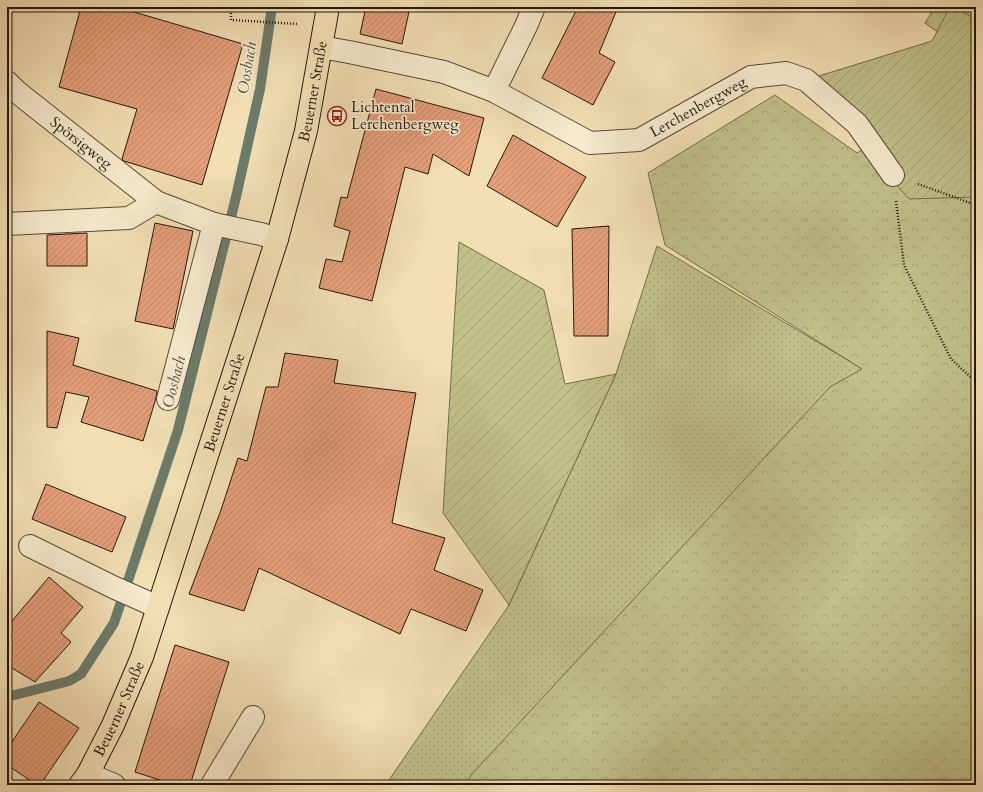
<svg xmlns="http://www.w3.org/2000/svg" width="983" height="792" font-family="Cardo,serif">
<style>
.grass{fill:url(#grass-dots);stroke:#716c4d}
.park{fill:url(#park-crowns);stroke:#716c4d}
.garden{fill:url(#garden-furrows);stroke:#716c4d}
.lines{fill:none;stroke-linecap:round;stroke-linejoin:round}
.stream{stroke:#6b7b6b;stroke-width:10}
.building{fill:url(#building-hatch);stroke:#221711}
.minor-casing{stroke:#56493a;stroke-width:24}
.major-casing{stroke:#221711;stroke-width:24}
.path{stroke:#221711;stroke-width:2.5;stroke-dasharray:1 2;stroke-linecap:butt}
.minor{stroke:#f7eace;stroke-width:22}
.major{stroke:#f2dfb4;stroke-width:22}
.labels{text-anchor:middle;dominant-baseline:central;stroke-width:3.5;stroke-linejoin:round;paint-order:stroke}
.street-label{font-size:15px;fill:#221711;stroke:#f7eace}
.poi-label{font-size:15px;fill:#221711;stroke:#f7eace;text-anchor:start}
.water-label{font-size:16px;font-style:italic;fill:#4d5146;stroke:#f7eace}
</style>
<defs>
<pattern id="grass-dots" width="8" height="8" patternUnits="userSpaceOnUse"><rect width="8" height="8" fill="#c0c089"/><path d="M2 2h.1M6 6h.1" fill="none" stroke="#a5a475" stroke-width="1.8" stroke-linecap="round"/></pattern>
<pattern id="park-crowns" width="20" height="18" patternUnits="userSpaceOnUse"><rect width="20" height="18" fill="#c0c089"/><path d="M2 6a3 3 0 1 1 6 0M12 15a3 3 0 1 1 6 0" fill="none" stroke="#a5a475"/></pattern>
<pattern id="garden-furrows" width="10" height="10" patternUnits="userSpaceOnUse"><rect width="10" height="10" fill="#c0c089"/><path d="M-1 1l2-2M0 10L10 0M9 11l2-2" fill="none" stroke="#a5a475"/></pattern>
<pattern id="building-hatch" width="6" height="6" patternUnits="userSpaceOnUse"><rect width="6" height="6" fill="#e59f79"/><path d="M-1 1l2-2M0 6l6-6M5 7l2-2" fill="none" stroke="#c48868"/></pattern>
</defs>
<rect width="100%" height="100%" fill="#f2dfb4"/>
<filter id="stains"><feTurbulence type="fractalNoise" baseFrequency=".005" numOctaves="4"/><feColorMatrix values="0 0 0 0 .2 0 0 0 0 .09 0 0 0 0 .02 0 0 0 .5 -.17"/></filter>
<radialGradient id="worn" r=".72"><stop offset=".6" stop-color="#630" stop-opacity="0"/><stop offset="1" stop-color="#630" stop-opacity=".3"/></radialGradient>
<!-- grass -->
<path class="grass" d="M657,246L976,437V785H384L389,780L509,605L616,374Z"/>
<!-- park -->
<path class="park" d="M935,7H976V59L925,23Z
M976,81V785H465L472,774L830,387L862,369L665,245L648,173L775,95L857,153Z"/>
<!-- garden -->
<path class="garden" d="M950,7H953L976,19V197L909,199L806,80L932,41Z
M459,242L544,290L565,384L616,374L509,605L443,513Z"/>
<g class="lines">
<!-- stream -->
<path class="stream" d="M7,697L69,681L81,674L114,623L178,430L236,197L260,89L272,7"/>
</g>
<!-- building -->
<path class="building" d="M81,7H117L243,44L202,185L124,161L122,159L137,109L59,87Z
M366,7H410L402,44L360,34Z
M578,7H618L599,53L615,62L593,105L542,78Z
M376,89L484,118L469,176L433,154L428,174L405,167L372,301L319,288L326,259L342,262L350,231L334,226L341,197L347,198Z
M513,135L586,177L557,227L487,186Z
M155,223L193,231L173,329L135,321Z
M609,226L608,336H574L572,229Z
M87,233V266H47V235Z
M47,331L79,338L73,365L157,391L156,398L143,441L81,422L89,397L66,392L57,428L47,427Z
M285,353L338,360L334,383L416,393L392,523L445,538L434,570L483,590L466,631L411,609L400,634L259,568L244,611L189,594L221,510L238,458L247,461L266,387H278Z
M46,484L126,517L112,552L32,519Z
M49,577L83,607L61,633L71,642L35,682L7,665V627Z
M175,645L229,662L190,785H175L135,772Z
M39,702L79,728L40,785H37L7,765V749Z"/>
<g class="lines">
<defs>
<g id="minor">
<path id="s1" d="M321,47L349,52L444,72L494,91L590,143L639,140L751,77L786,73L806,80L857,124L893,175"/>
<path id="s2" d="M7,82L17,92L156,202L214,224L261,234L277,239"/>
<path d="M494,91L526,26L534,7"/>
<path d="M7,224L129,218L156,202"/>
<path d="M168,399L214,224"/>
<path d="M30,546L113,587L158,607"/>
<path d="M88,774L114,785"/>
<path d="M212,785L253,717"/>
</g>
<g id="major">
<path id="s3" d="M80,785L88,774L113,725L142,657L277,239L306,131L328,7"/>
</g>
</defs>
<!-- minor casing -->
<use href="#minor" class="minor-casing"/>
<!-- major casing -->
<use href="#major" class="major-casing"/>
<!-- path -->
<path class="path" d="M231,7V20L298,24
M918,184L976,205
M896,201L904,265L951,359L976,382
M974,785L976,783"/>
<!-- minor -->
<use href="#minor" class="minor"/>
<!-- major -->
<use href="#major" class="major"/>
</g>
<!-- icons -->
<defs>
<symbol id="bus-ring" viewBox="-11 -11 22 22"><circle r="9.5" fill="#f7eace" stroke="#8f2418" stroke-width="1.5"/><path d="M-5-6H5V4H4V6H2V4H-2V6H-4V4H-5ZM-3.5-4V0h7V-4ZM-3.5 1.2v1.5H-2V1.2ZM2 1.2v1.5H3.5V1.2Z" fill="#8f2418"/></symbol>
</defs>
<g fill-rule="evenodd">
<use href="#bus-ring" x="326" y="105" width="22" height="22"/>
</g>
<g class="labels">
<!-- street labels -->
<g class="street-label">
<text stroke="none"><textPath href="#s3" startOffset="734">Beuerner Straße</textPath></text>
<text stroke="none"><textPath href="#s1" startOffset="405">Lerchenbergweg</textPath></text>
<text stroke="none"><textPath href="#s2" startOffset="96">Spörsigweg</textPath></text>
<text stroke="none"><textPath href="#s3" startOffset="410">Beuerner Straße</textPath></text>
<text stroke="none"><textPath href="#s3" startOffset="86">Beuerner Straße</textPath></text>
</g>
<!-- poi labels -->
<g class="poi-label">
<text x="351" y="107">Lichtental<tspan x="351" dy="17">Lerchenbergweg</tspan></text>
</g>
<!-- water labels -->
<g class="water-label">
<text transform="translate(247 68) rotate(-81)">Oosbach</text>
<text transform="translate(174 382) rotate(-76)">Oosbach</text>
</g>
</g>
<!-- margin -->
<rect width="983" height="792" fill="none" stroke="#f2dfb4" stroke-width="24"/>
<rect x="8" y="8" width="967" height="776" fill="none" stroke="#221711" stroke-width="2"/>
<rect x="12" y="12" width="959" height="768" fill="none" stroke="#221711"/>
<rect width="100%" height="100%" filter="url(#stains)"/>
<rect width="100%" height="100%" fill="url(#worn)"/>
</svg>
